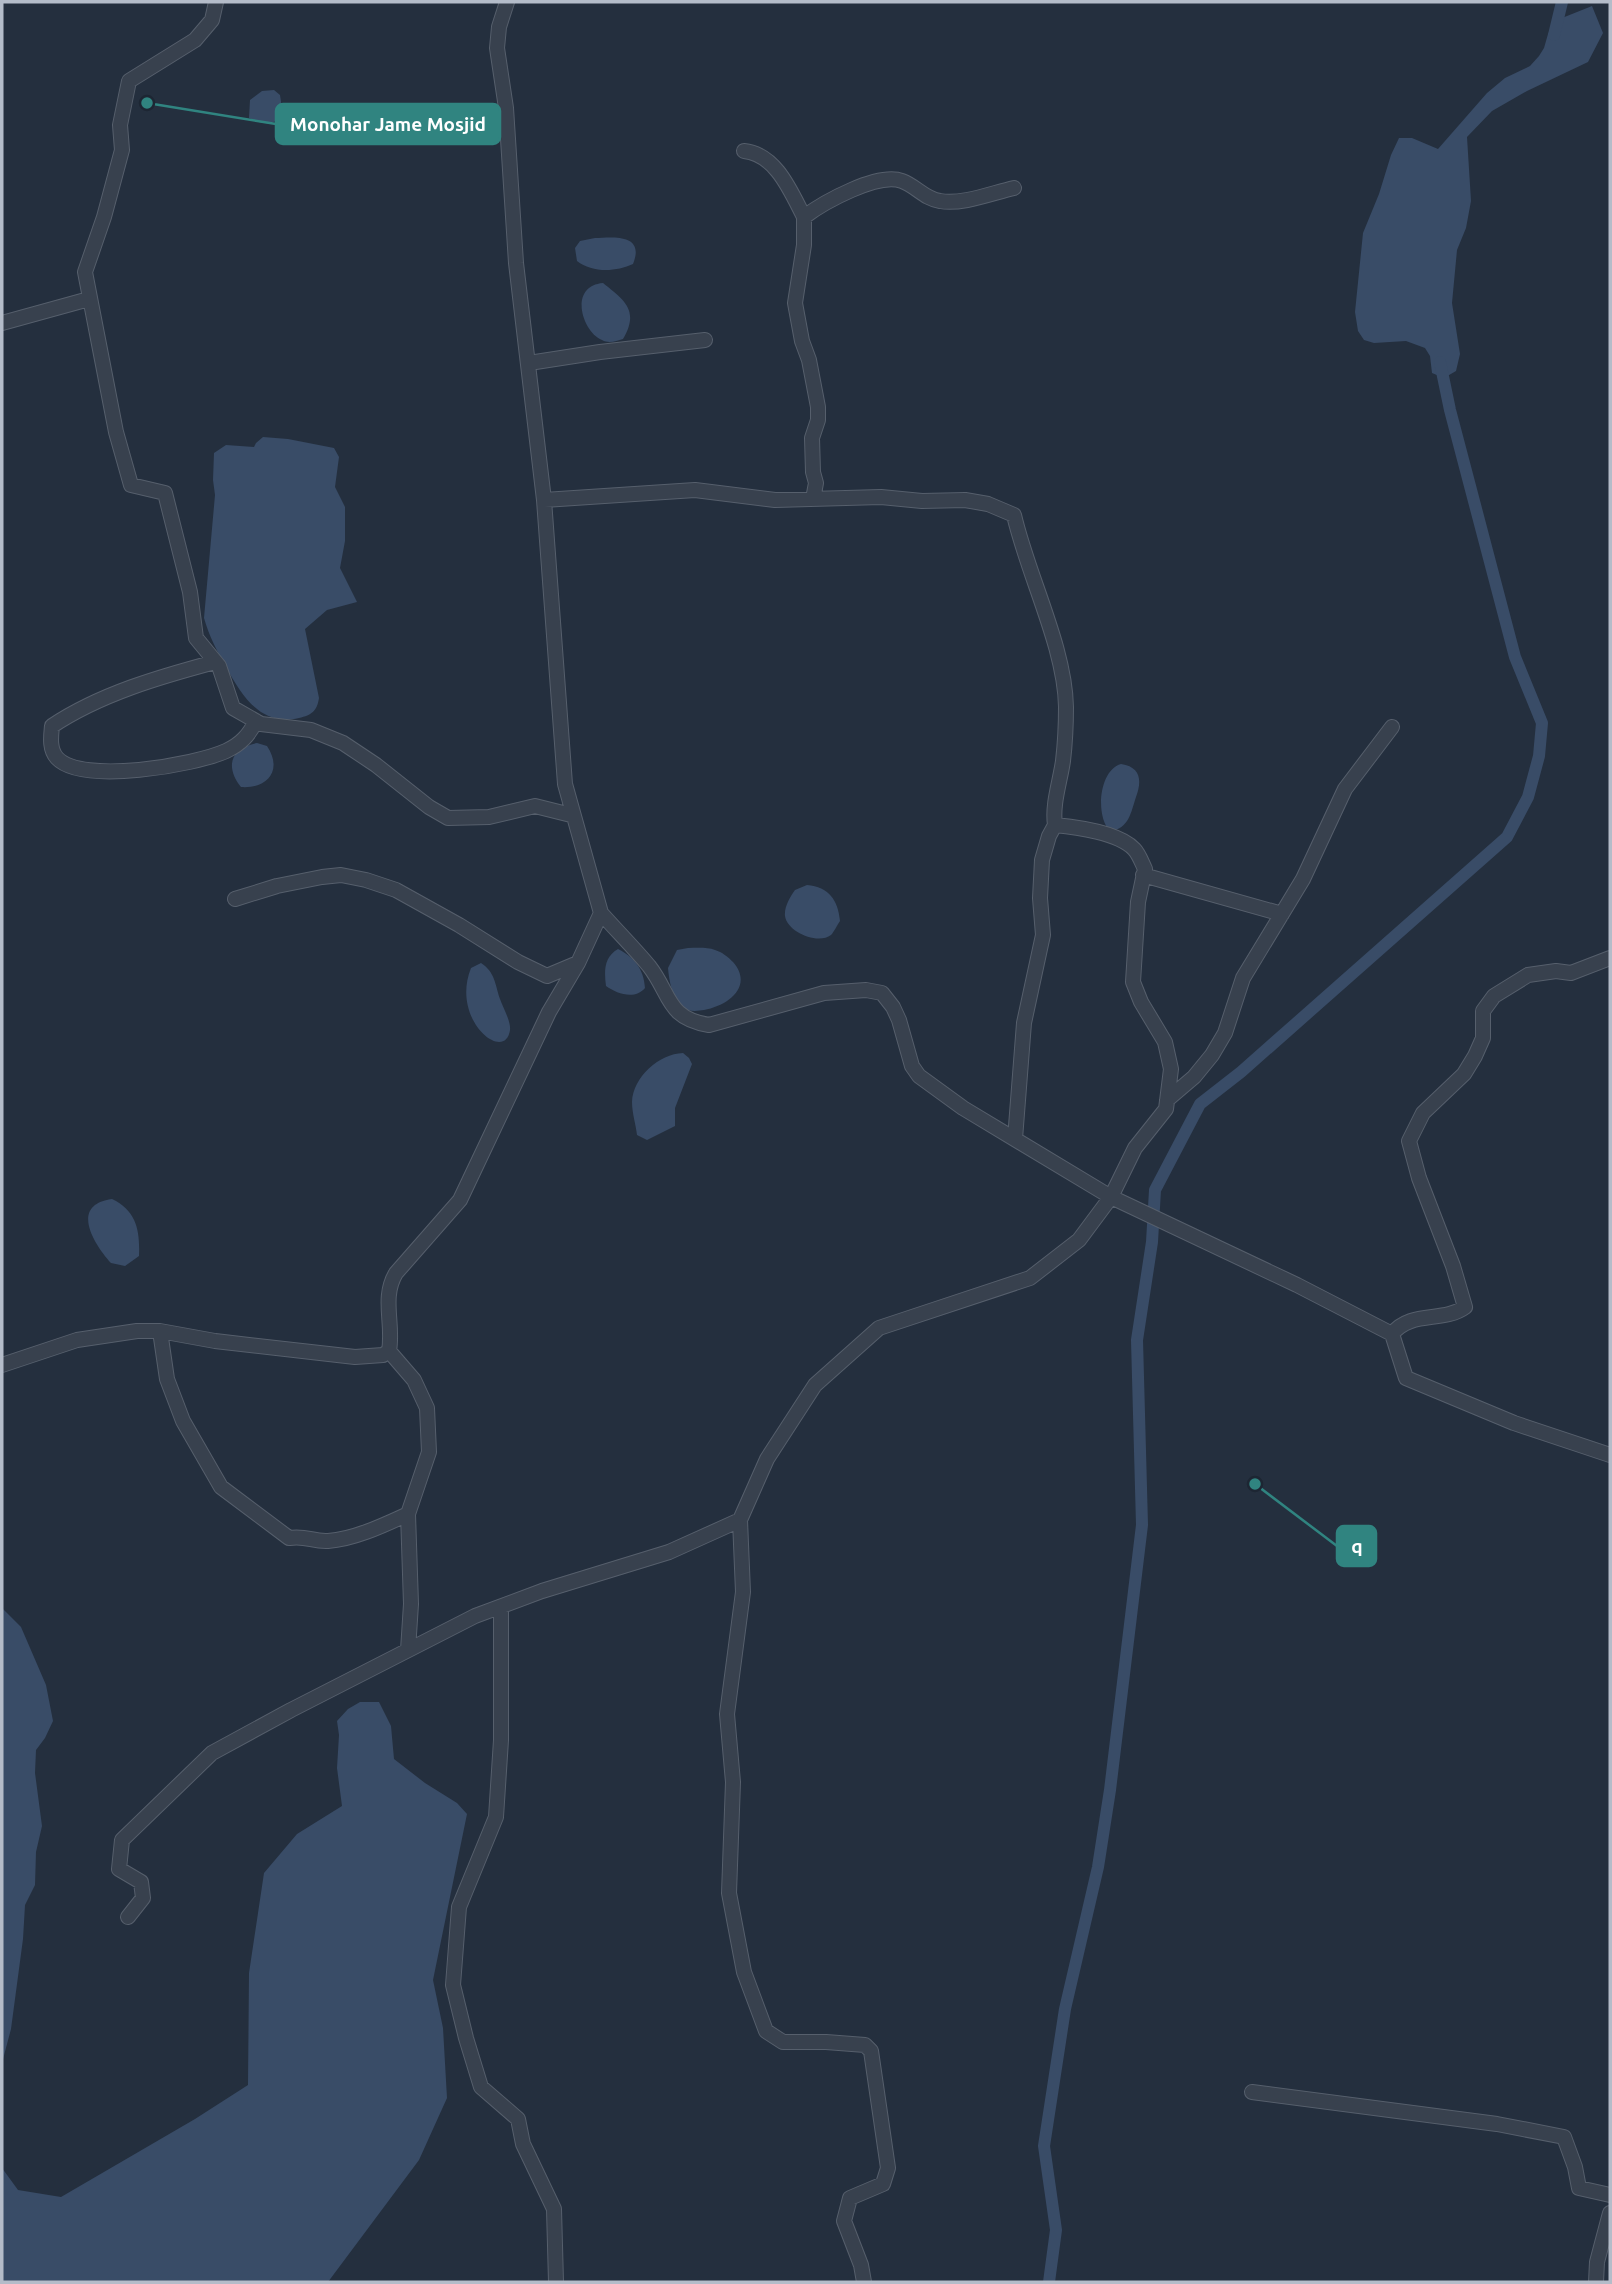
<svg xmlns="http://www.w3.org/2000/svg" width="1612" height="2284" font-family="Ubuntu,sans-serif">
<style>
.water{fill:#394c67}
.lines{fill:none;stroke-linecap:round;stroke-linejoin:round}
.canal{stroke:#394c67;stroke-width:12}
.minor-casing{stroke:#565f6c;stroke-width:16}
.minor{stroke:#38414e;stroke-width:14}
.leader{fill:none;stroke:#308480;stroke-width:2.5}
.callout-dot{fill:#308480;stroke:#1d2633;stroke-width:2.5}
.callout{fill:#308480;stroke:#308480;stroke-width:2.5}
.callout-label{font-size:19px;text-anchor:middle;font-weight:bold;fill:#fff}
</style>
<rect width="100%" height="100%" fill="#242f3e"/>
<!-- water -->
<path class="water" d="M1592,6L1603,33L1588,62L1527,91L1492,111L1467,137L1471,201L1466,228L1457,250L1452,303L1460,354L1456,371L1444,378L1432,373L1430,356L1425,348L1406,341L1374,343L1364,340L1358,331L1355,312L1363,233L1379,194L1391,155L1399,138H1412L1438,149L1487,93L1505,78L1530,66L1539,56L1544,48L1548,34L1553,25L1562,18Z
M274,90L280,95L283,115C272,127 262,124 249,118L250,100L262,91Z
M595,238C615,237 645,234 633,264C616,272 592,273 577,261L575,248L580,241Z
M603,283C624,300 640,310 623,339C616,341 609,344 602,340C582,332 568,286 603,283Z
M263,437L288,439L334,448L339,457L335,487L345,507V541L340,568L357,602L327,610L305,629L319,698C317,711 312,715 299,718C261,727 242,696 226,667C217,651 209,636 204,618L215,495L213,480L214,453L226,445L254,447L256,443Z
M257,743L267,746C283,770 268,789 241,787C225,767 230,748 257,743Z
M1121,764C1141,767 1142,781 1136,797C1131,812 1129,829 1110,831C1095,816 1099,770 1121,764Z
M807,885C829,887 838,900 840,921C837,925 834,932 831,935C818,945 787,932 785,916C784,907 790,897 795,890Z
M688,948C697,948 707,947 715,950C722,952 728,957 733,962C754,986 728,1006 704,1010C698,1011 689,1012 683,1008C672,999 669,980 668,968L677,950Z
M618,949C634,957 644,969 645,988C635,1000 617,994 606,986C604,971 604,957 618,949Z
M481,963C495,972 495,984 500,999C503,1008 511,1021 510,1030C505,1064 450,1020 471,968Z
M683,1053L689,1058L692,1064L675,1108V1126L647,1140L637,1135C636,1125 632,1113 632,1102C633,1077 659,1054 683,1053Z
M112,1199C137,1211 140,1231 139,1256L125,1266L111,1263C94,1244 69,1205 112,1199Z
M2,1608L21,1627L46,1685L53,1721L45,1738L36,1750L35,1773L42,1826L36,1852L35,1885L25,1905L23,1939L11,2029L2,2063Z
M360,1702H379L391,1726L394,1759L425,1783L457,1803L467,1814L433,1980L443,2028L447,2098L419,2160L328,2282H2V2168L18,2190L61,2197L195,2119L248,2085L249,1973L264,1873L297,1834L342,1806L337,1768L339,1735L337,1721L348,1709Z"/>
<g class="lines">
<!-- canal -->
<path class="canal" d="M1554,35L1562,2
M1049,2282L1056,2230L1044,2146L1065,2009L1098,1867L1110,1790L1142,1525L1137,1340L1152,1242L1155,1190L1200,1104L1241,1072L1507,837L1528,797L1539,756L1542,723L1515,657L1450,410L1440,362"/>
<defs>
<path id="minor" d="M216,2L212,20L195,40L129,81L120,125L122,150L104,217L85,272L116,432L131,485L165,493L190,592L196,638L219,666L233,708L261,724L311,730L343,743L376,765L429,807L448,818L489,817L535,806L571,815
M744,151C776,154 791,192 804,217
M2,323L89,299
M529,363L600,352L705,340
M813,499L816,483L813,472L812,438L818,420V407L809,360L802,341L795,303L804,245V217C824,202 878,172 902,181C916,186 925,199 940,201C962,205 992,193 1014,188
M215,662C159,677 100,694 52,726C51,736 49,749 57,758C82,785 195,765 226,751C241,744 249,735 256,721
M1143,875L1282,914
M235,899L277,886L322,877L341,875L366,880L396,890L459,925L518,962L547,976L578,963
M601,913C617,931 634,948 649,966C671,994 666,1018 709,1025L824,993L866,990L882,993L893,1007L899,1020L912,1066L919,1076L963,1108L1111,1197L1297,1285L1392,1334L1406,1378L1514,1423L1610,1455
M1167,1100L1194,1077L1212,1055L1225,1033L1243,978L1303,879L1345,789L1392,727
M1015,1139L1024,1023L1043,935L1040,898L1042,860L1049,836L1055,825
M160,1331L167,1379L183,1421L221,1487L289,1538C306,1535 313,1542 328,1541C355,1539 384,1525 408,1514
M1392,1334C1411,1310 1443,1323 1465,1307L1453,1266L1419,1178L1409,1141L1423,1113L1464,1074L1475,1056L1483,1038V1011L1494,996L1528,975L1556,971L1571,973L1610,958
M389,1351C394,1324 381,1298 396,1273L460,1200L549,1012L578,963L601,913L565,784L544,500L516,263L506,108L497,48L499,27L507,2
M389,1351L414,1380L427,1408L429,1452L408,1514L411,1604L408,1650
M2,1365L77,1340L137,1331H160L215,1341L355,1357L383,1355L389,1351
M740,1520L743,1592L727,1714L733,1782L729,1893L744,1972L766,2031L783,2042H826L865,2045L871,2051L888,2168L883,2184L850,2198L844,2221L861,2265L864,2282
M501,1607V1740L496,1817L459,1907L453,1985L466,2038L481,2087L518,2119L523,2144L554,2209L556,2282
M128,1917L143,1898L141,1882L119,1869L122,1840L212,1753L291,1710L475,1616L542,1591L669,1552L740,1520L767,1459L815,1385L879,1328L1030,1278L1079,1240L1111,1197L1135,1148L1166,1109L1171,1069L1165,1042L1141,1002L1133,982L1138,902L1145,869C1142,863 1139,854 1134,849C1119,833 1076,827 1055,825C1052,804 1060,782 1063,761C1065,744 1066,725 1066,707C1065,647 1028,576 1014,515L988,504L965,500L922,501L881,497L775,500L695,490L544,500
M1252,2092L1497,2124L1564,2137L1575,2167L1579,2188L1610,2195
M1596,2282L1597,2262L1610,2213"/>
</defs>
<!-- minor casing -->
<use href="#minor" class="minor-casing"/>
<!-- minor -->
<use href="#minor" class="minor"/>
</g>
<!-- callouts -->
<path class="leader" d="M147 103L276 124M1255 1484L1337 1546"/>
<g class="callout-dot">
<circle cx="147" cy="103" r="7"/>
<circle cx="1255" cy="1484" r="7"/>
</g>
<g class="callout">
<rect x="276" y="104" width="224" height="40" rx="7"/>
<rect x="1337" y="1526" width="39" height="40" rx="7"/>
</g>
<g class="callout-label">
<text x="388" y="131">Monohar Jame Mosjid</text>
<text x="1357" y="1553">q</text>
</g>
<!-- border -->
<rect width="1612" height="2284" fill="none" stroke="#b4bcc9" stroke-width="7"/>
</svg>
